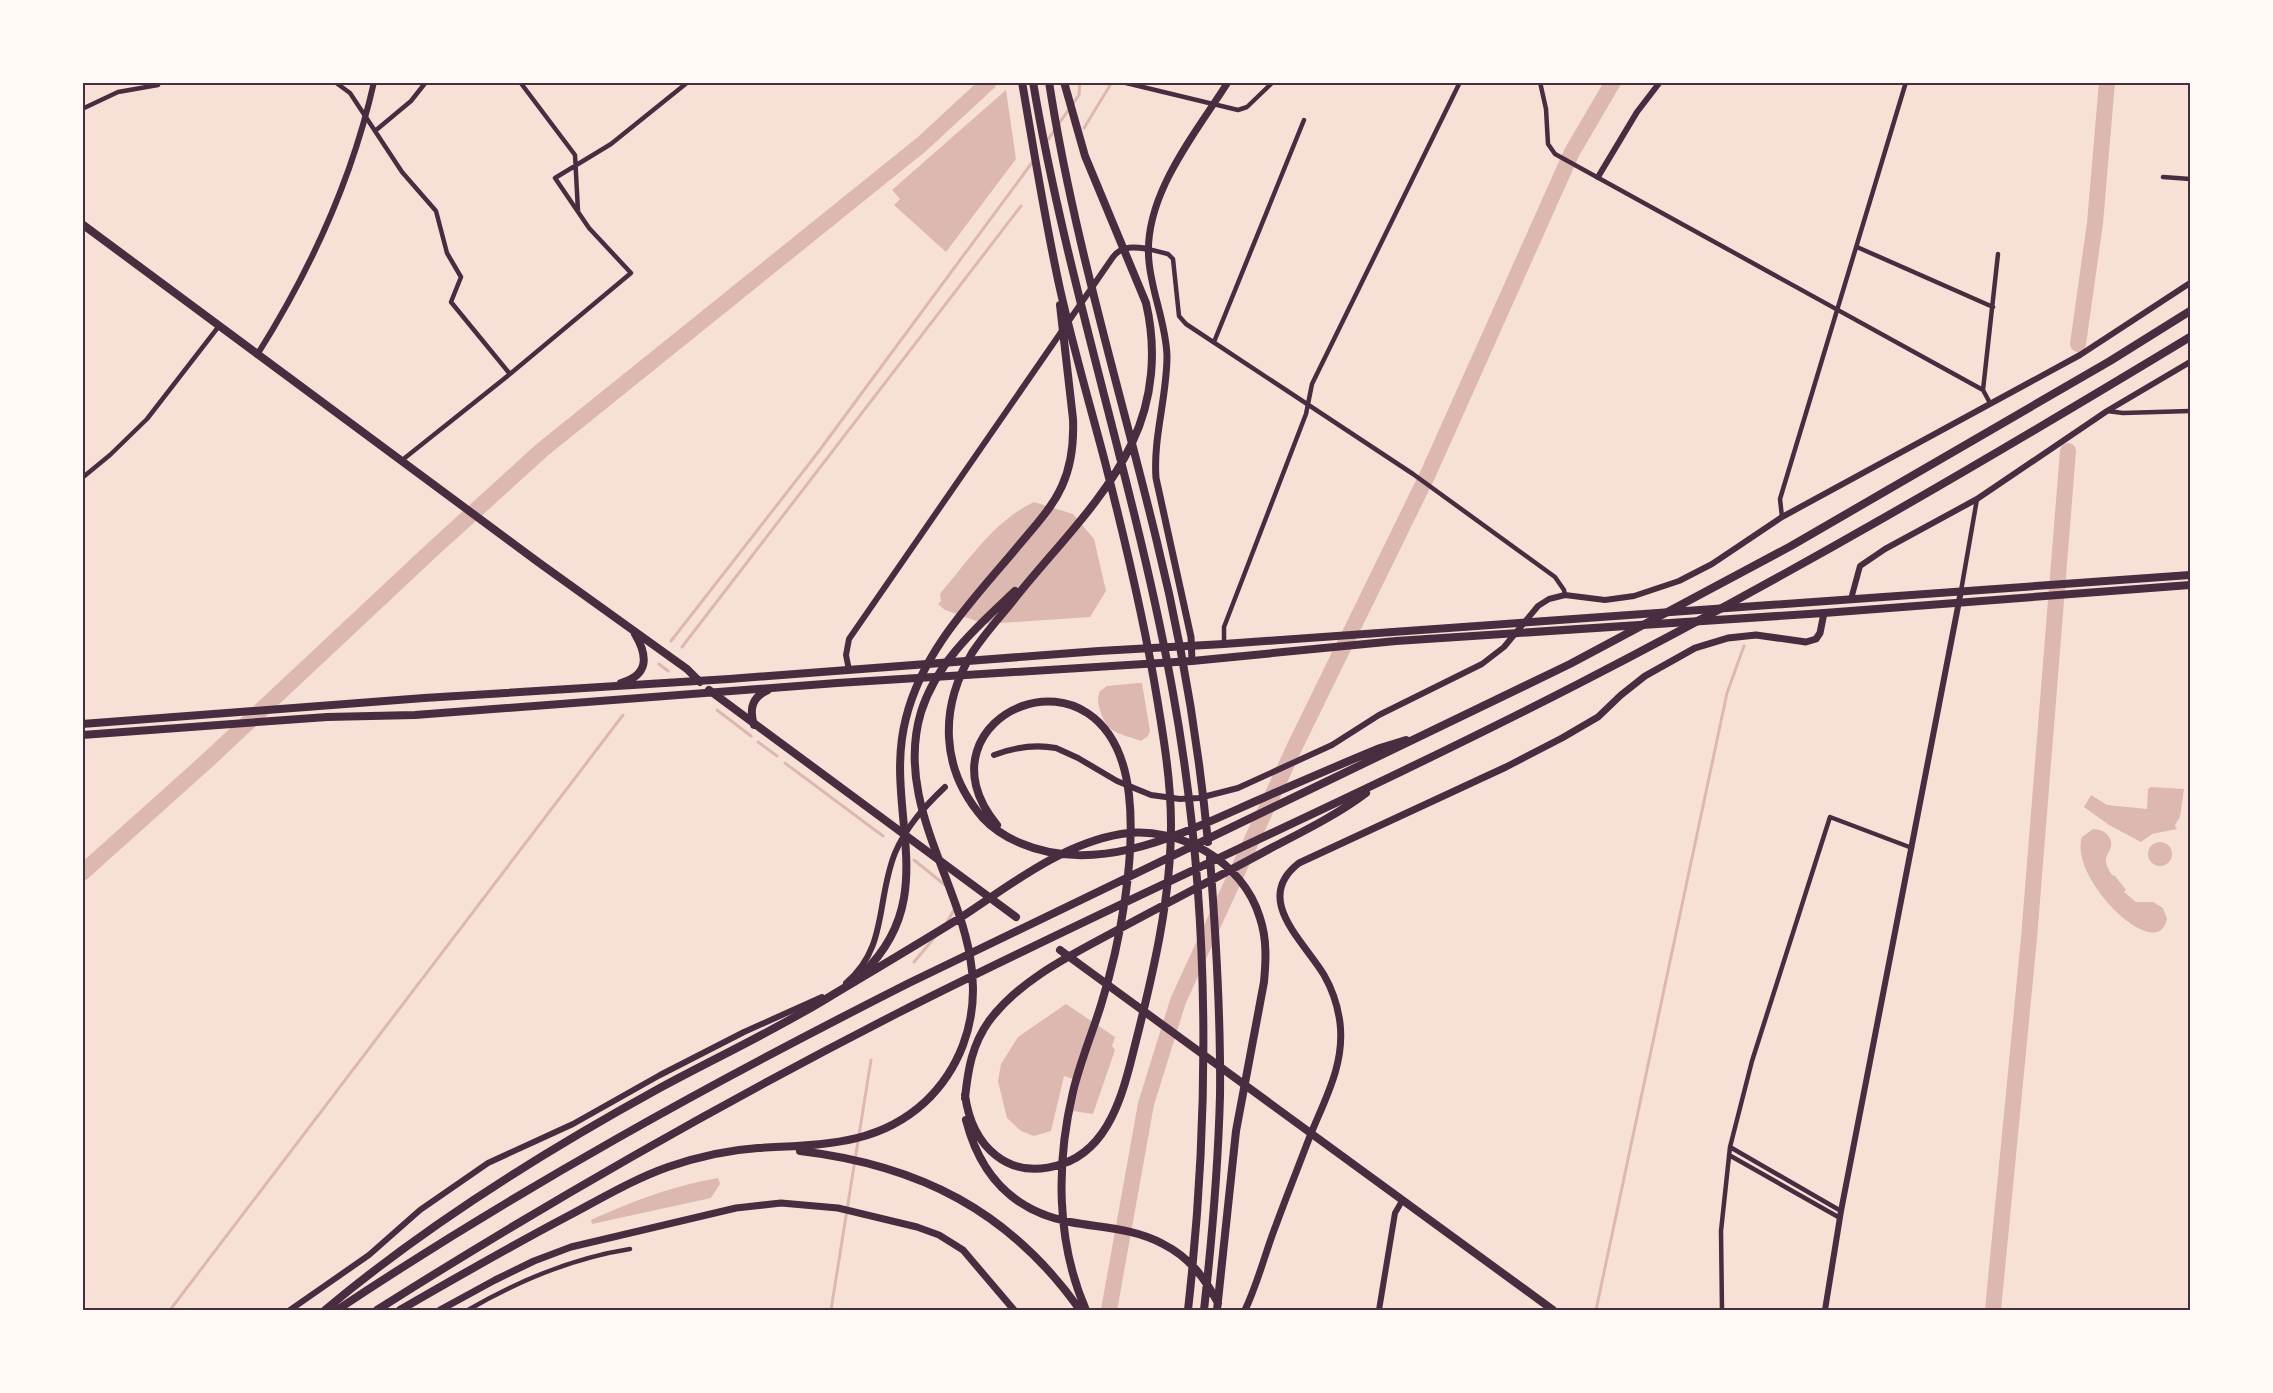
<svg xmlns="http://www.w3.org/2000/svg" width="2273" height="1393" font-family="Raleway,sans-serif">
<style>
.water{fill:#dcb8b0}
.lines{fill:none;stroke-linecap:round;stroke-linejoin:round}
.stream{stroke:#dcb8b0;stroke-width:3}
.river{stroke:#dcb8b0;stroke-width:16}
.minor{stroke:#4a2c40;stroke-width:4.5}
.tertiary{stroke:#4a2c40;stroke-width:6}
.secondary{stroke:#4a2c40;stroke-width:7}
.primary{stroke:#4a2c40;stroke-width:8}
.motorway{stroke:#4a2c40;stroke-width:8}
.neatline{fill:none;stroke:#4a2c40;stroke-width:2}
</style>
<rect width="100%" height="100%" fill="#f7e1d7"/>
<!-- water -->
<path class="water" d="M1006,90L1016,159L946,252L894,205L900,199L892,190Z
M1034,502L1073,514L1094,539L1106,591L1090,617L985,624L945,610L938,604L941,601L940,594C968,561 994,521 1034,502Z
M1138,683H1142L1150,731L1148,736L1141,741C1119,733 1107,734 1100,710C1098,703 1097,698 1100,691L1107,686Z
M2151,787L2184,789L2180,817L2175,825L2177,829L2152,834L2141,842L2109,825L2084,807L2091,795L2107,805L2147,809L2148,789Z
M2093,829C2103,829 2113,836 2111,847C2109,852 2106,855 2106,861C2106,866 2109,870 2112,875L2115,876L2126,890L2124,892L2136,902H2153L2163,908L2167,919C2157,966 2068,878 2082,837Z
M2148 854a12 12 0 1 1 24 0a12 12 0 1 1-24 0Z
M1066,1004L1115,1037L1112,1046L1115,1050L1093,1114L1073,1111L1080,1081L1064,1076L1051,1131L1034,1136L1021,1131L1007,1118L998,1081L1001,1064L1018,1037Z
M718,1178L720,1184L711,1198L592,1224L591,1220C636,1200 669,1187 718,1178Z"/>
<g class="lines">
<!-- stream -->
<path class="stream" d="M1058,125L1079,95L1080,82
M1084,128L1112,82
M1046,142L1054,131
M671,641L816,455L1034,160
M682,647L1021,206
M659,664L668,671
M717,710L751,736
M758,742L777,756
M785,763L883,836
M914,860L945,885
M947,922L954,910
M914,962L935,937
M170,1310L623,715
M831,1310L871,1060
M1534,1310V1309
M1596,1310L1727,693L1744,646"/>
<!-- river -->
<path class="river" d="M2078,344L2095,223L2107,82
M82,873L209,759L432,550L542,450L922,144L989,82
M1109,1310L1146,1104L1178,1001L1295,746L1428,474L1572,152L1613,82
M1993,1310L2029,938L2068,451"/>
<!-- minor -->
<path class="minor" d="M335,82L350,93L402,172L436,211L447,253L461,277L451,302L510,374
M520,82L575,155L578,211
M1122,82L1238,110L1247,107L1273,82
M1540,82L1546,109L1548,144L1555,154L1983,390L1990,403
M82,109L118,92L158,85L159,82
M375,131L411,101L426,82
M2163,177L2190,179
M1857,247L1993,307
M1148,249L1168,254L1173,259L1179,316L1186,324L1413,474L1555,577L1564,590L1565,595
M1214,342L1304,120
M1983,390L1998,254
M2107,411L2123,413L2190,411
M401,461L510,374L631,273L589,228L555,178L611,144L688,82
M82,478L110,455L147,419L219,326
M1782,517L1780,499L1906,82
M1961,591L1977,499
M1224,644V627L1306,414L1312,384L1460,82
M1730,1147L1841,1211
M1729,1155L1840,1218
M468,1310C518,1281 572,1258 630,1249
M1722,1310L1721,1231L1730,1147L1752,1061L1830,817L1912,848"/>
<!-- tertiary -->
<path class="tertiary" d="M1598,177L1637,112L1660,82
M257,355C310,271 352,180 374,82
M1851,599L1860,566L1885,549L1977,499L2107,411L2190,362
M849,670L846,655L849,639L1113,257C1122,245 1135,247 1148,249
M994,755C1015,747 1034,744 1056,748L1078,758L1117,781L1151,795L1180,799L1199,798L1238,788L1332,745L1379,715L1482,664L1504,647L1538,606L1549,599L1565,595L1605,600L1634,596L1679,581L1712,564L1782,517L2080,355L2190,283
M846,983C888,948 876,900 895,853C906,827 924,807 945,787
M290,1310L369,1255L420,1210L488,1163L573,1124L660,1075L744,1032L822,997
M1379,1310L1395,1213L1402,1201
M1825,1310L1841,1211L1961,591"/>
<!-- secondary -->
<path class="secondary" d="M1192,661L1191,637L1156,478C1153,437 1167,397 1167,356C1166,323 1152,294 1149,262C1142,197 1195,134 1228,82
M440,1310L495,1280L534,1261L571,1247L736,1208L781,1203L838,1208L917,1227L939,1235L963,1250L1014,1310
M1245,1310C1258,1283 1265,1253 1276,1225C1287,1195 1299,1165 1310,1136C1325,1099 1345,1064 1340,1023C1338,1007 1332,989 1324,975C1304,941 1252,899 1299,863L1506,767L1562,738L1598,717L1621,695L1645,676L1695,648L1728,638L1756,635L1806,642L1816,639L1820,633L1824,613"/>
<!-- primary -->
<path class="primary" d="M82,224L538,562L687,669L700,682
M621,683C649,675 648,656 635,634
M709,690L1016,917
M82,724L424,698L729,679L1099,651L1224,644L2190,575
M754,725C749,709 752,697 768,690
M82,735L327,717L415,715L837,683L1192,661L1396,641L1824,613L2190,585
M1060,950L1553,1310"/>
<!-- motorway -->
<path class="motorway" d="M1033,82C1068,289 1136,487 1173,693C1210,897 1211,1105 1188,1310
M1049,82C1073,237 1119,386 1156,538C1181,638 1198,739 1208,842
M1064,82L1085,156L1146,303C1157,350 1153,399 1132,443C1105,500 1056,547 1016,597C1002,615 985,633 972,653C939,708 940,769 983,818C994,830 1006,837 1020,843C1101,878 1189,830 1263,798C1302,781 1341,764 1380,748L1406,740
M997,825C907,717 1110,626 1129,795C1136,858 1120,944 1101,1005C1092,1034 1080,1062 1073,1092C1056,1163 1056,1242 1086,1310
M863,973C944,895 882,809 906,718C923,649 975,598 1019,545C1035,526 1052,508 1062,486C1072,464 1074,443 1073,419L1060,305
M965,1095C972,1146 1008,1182 1062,1164C1111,1148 1124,1089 1135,1045C1153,974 1171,898 1171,825C1171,782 1164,740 1157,698C1144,619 1125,540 1105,462C1090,405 1073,347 1060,289C1045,221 1034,151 1022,82
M965,1098C968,1069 972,1045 989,1021C1019,981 1067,957 1110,934C1165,904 1220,876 1275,846C1306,830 1338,814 1366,793
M966,1120C980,1175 1013,1211 1070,1222C1101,1228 1134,1228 1163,1244C1189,1257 1205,1278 1218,1303
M800,1151C919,1165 1010,1211 1080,1310
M325,1310C424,1227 545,1151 658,1089C717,1057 778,1029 834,994C876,969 918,944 960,918C1009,886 1061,844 1121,834C1179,825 1243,861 1260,918C1267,939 1266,960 1264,982L1236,1131L1217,1310
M337,1310C520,1188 713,1082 909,983L1570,664L1791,546L2110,361L2190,311
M377,1310C546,1203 720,1104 898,1013C1123,899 1354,799 1578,684C1787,577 1990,458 2190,337
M400,1310C457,1277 513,1245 570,1215C602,1198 634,1179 668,1167C697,1157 728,1150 758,1148C820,1144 876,1147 925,1102C942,1086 955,1066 963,1045C1008,926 886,829 921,712C937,661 978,626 1015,591
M1204,1310C1212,1239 1218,1167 1220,1096C1221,1016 1216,937 1210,858"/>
</g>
<!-- border -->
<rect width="2273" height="1393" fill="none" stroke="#fffaf5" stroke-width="168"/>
<rect x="84" y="84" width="2105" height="1225" class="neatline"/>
</svg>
